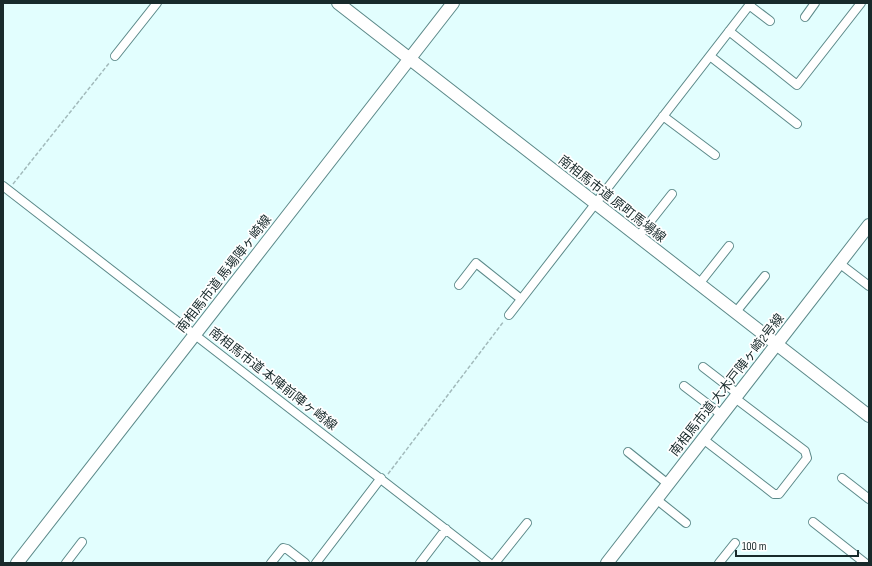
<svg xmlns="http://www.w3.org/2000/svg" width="872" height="566" font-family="'Sofia Sans Condensed','Noto Sans JP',sans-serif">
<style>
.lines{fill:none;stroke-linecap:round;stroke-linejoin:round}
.street-casing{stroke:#5c8989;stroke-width:10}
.secondary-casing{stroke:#5c8989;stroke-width:14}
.path{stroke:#a2babb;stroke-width:1.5;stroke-dasharray:4 2;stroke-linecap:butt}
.street{stroke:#fff;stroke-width:8}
.secondary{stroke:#fff;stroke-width:12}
.labels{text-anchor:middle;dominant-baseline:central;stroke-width:3.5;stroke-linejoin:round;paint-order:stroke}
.street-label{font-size:13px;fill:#182a2b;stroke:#fff}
</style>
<rect width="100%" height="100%" fill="#e2fefe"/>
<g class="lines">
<defs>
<path id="street" d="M749,5L770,21
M805,17L815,3
M729,31L797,85L861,3
M115,56L157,3
M710,56L797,124
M663,116L715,155
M3,186L489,563
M638,237L672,194
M839,263L869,286
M699,284L729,246
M459,285L476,263L521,299
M735,313L765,276
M509,315L751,3
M703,367L738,394
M684,386L722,415
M703,439L774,494H779L807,458L805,451L735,398
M628,452L668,484
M842,478L869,499
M656,499L686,523
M813,522L865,563
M66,563L82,542
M271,563L283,548L287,549L305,563
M316,563L381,478
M420,563L446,529
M495,563L527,523
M719,563L735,543"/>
<path id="secondary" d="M338,3L869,416
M17,563L453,3
M607,563L869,225"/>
</defs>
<!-- street casing -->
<use href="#street" class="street-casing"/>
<!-- secondary casing -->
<use href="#secondary" class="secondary-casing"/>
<!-- path -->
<path class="path" d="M13,184L110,62
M388,474L504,321"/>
<!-- street -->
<use href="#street" class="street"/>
<!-- secondary -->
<use href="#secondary" class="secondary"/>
</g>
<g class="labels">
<!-- street labels -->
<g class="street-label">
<text transform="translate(612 199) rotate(38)">南相馬市道 原町馬場線</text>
<text transform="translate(224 274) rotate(-52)">南相馬市道 馬場陣ヶ崎線</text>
<text transform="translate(273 379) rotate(38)">南相馬市道 本陣前陣ヶ崎線</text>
<text transform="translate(727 385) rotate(-52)">南相馬市道 大木戸陣ヶ崎2号線</text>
</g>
</g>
<!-- border -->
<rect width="872" height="566" fill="none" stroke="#182a2b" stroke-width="8"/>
<!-- scale -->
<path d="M736 550v6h122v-6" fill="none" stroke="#182a2b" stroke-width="2"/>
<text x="742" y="550" font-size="12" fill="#182a2b" stroke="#ffffff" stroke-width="3" paint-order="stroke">100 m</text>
</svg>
